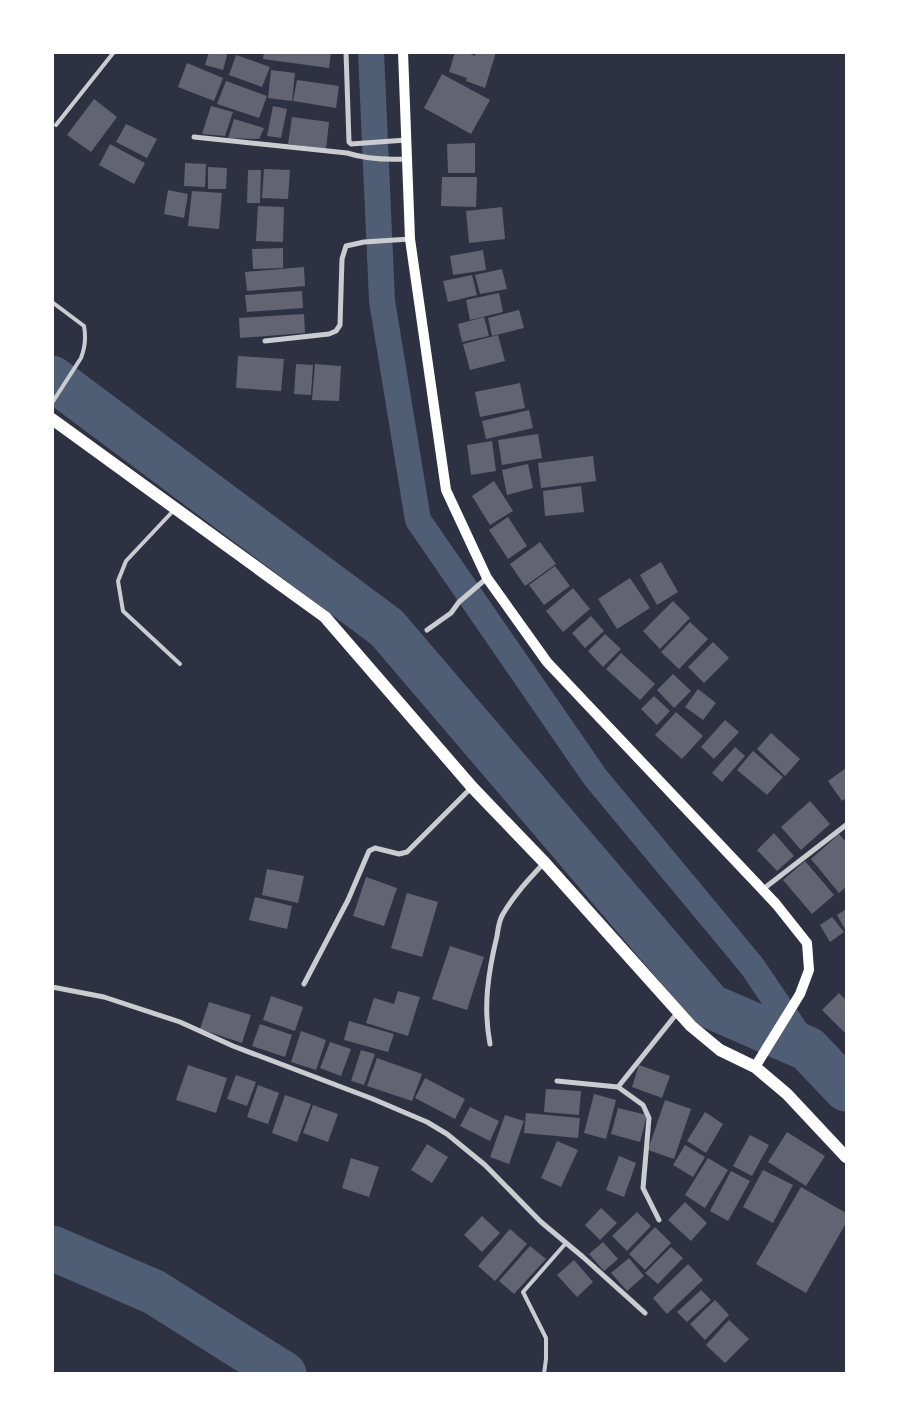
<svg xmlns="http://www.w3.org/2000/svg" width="899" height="1426" font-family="'Work Sans',sans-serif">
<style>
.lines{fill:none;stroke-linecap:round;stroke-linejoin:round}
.canal{stroke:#4f5d75;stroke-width:26}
.river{stroke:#4f5d75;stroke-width:45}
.building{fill:#626471}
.service{stroke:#caccd0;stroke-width:4}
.minor{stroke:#caccd0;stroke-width:5}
.secondary{stroke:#fff;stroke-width:10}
.primary{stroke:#fff;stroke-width:12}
</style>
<rect width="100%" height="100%" fill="#2d3142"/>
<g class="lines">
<!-- canal -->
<path class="canal" d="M371,52L382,301L418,520L595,777L752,966L808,1049"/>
<!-- river -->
<path class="river" d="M52,378L387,628L710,1006L808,1049L846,1089
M52,1248L154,1292L284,1374"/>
</g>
<!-- building -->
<path class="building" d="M209,52H228L223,70L205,65Z
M264,52H331L329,68L263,59Z
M455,52H465L475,56L476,52H496L485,88L466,81L467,78L449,72Z
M236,55L270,67L262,87L229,75Z
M187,63L223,78L214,101L178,87Z
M271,70L295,73L292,101L268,98Z
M442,74L490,100L471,134L424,108Z
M297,80L339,86L336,108L293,101Z
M226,81L267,96L259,118L217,104Z
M94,99L117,117L91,152L67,135Z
M211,106L233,112L225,136L202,134Z
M273,106L287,109L281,138L267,136Z
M292,117L329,122L326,149L288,144Z
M234,119L264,128L259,139L228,138Z
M126,124L157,139L147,158L116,142Z
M475,143V173H448L447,144Z
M110,144L145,163L134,184L99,165Z
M185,163L206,164L205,187L184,186Z
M208,167L227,168L226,189H208Z
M264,169L290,170L288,199L262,198Z
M248,170H261L260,203H247Z
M442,177H477L476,207L441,206Z
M168,190L188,194L184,218L164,214Z
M192,191L222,193L219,229L188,226Z
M258,206L284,207L283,242L256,241Z
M502,207L505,239L469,243L466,211Z
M283,248V268L253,269L252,249Z
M483,250L486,270L453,275L450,256Z
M304,267L305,286L247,291L245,272Z
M502,269L507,289L480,294L475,275Z
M472,275L477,295L448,302L443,281Z
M302,291L303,308L247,312L245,295Z
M499,293L503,312L470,320L466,300Z
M519,310L524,328L492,336L488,318Z
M304,314L305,333L240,338L239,318Z
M484,317L489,336L462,342L458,324Z
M498,335L505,361L470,370L463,344Z
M238,356L284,359L281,391L236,388Z
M296,364L313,365L311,395L294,394Z
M315,364L341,366L339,401L312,400Z
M520,383L525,408L480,417L475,392Z
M529,410L533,428L486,439L482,421Z
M538,434L542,458L502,465L498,440Z
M492,441L496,471L471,475L467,445Z
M593,456L596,481L541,488L538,463Z
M528,464L533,488L507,495L502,470Z
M494,481L513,511L490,525L472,496Z
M581,486L584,512L545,516L543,491Z
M508,517L527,546L508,559L489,530Z
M540,542L556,564L525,586L510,564Z
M661,562L678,592L657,605L640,575Z
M555,566L570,586L544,605L529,585Z
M630,578L650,608L617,629L598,599Z
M573,588L590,609L563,632L546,611Z
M673,601L690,618L660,649L643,631Z
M591,616L604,631L585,648L572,633Z
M690,622L708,639L679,669L661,652Z
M605,634L621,649L603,667L588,651Z
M713,642L729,658L704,683L688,667Z
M621,653L655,684L640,700L606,669Z
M673,674L691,691L674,708L657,690Z
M698,689L716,703L703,720L685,707Z
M654,696L670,711L657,725L641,709Z
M676,712L703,736L682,759L655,735Z
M725,720L739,732L714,759L701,747Z
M771,733L800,759L785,776L757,749Z
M735,747L745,756L722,782L712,773Z
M753,751L783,777L767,795L737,770Z
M846,768V798L842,801L828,781Z
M810,801L830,824L801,850L781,827Z
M774,833L794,856L777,871L757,850Z
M839,834L846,842V887L839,893L811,859Z
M805,861L834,895L812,914L783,880Z
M267,869L304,876L298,903L262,895Z
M366,877L397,888L384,926L353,916Z
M407,893L438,902L422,957L391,948Z
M255,897L292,906L287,929L249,920Z
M846,909V931L837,915Z
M832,917L844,932L830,942L820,925Z
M450,946L484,957L467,1010L432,999Z
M398,991L420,997L408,1036L366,1023L374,998L394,1004Z
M839,993L846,1000V1034L822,1010Z
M271,996L303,1007L295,1031L263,1020Z
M209,1002L251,1015L242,1043L200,1029Z
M349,1021L394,1034L388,1052L344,1040Z
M260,1024L292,1035L285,1057L252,1046Z
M301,1031L326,1040L316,1070L291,1062Z
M330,1042L351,1049L341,1076L320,1068Z
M361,1050L375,1054L364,1085L351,1081Z
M377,1058L422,1074L412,1101L367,1086Z
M188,1065L227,1078L216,1113L176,1100Z
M639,1065L670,1076L662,1098L632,1087Z
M236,1075L256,1082L247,1106L227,1099Z
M425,1078L465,1099L455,1119L415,1098Z
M258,1085L279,1093L268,1124L247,1117Z
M546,1089L581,1091L579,1115L544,1112Z
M594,1094L616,1100L606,1139L584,1133Z
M285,1095L311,1104L297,1142L272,1133Z
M665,1100L691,1109L674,1159L648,1150Z
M313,1105L338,1114L328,1142L303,1133Z
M470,1107L499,1121L490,1141L460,1126Z
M618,1108L647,1115L640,1142L611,1134Z
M705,1112L723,1124L706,1153L687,1141Z
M526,1113L580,1118L578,1138L524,1133Z
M505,1115L524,1121L509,1164L490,1157Z
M787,1132L825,1156L806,1186L768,1162Z
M750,1135L769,1145L752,1176L733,1166Z
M557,1141L578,1150L561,1187L541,1178Z
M427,1144L448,1157L432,1183L411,1170Z
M685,1145L705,1157L693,1177L673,1165Z
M619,1156L636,1163L624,1197L606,1190Z
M351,1158L379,1167L369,1197L342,1188Z
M708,1158L728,1170L705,1208L685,1195Z
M763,1170L793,1185L773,1223L743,1207Z
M731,1171L750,1181L728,1221L710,1211Z
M801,1187L846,1213V1223L806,1293L756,1264Z
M685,1202L707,1223L691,1241L668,1220Z
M601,1208L617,1223L600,1240L585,1225Z
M637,1212L651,1226L627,1251L612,1236Z
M482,1216L500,1233L482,1252L464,1235Z
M655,1227L671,1243L645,1270L629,1254Z
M510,1229L527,1244L495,1281L478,1266Z
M603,1242L618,1259L604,1271L589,1254Z
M530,1246L546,1259L514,1294L499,1281Z
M671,1247L683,1258L658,1284L645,1273Z
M629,1258L644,1276L627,1291L611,1273Z
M574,1260L593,1282L577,1297L557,1275Z
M688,1264L703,1280L667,1314L653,1298Z
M701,1290L711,1300L687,1322L677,1312Z
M715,1300L729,1315L705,1340L690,1324Z
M729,1320L749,1339L725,1363L706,1345Z"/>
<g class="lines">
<!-- service -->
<path class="service" d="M56,125L114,52
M52,302L84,326C86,337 85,348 81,358L52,403
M174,510L126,561L118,581L123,611L180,664
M544,1374L546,1359V1338L523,1292L566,1243"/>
<!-- minor -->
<path class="minor" d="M346,52L349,142L351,144L406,140
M194,137L347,153C366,159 386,160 406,159
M265,341L329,334L336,331L340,325L342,259L346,246L364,242L410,239
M427,630L451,613L459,602L487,578
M762,890L846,825
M304,984L348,900L369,851L375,848L399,854L407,852L471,788
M52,987L104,997L180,1022L233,1046L373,1099L427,1122L447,1134L485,1165L541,1222L583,1257L645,1313
M490,1044C483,1007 488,973 497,936C498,929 499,920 503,914C514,895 529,879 544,863
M557,1081L618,1087
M659,1220L643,1188L649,1118L643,1105L618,1087L678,1012"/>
<!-- secondary -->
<path class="secondary" d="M403,52L410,239L446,490L487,578L547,662L776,904L807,943L809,970L800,994L755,1067"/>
<!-- primary -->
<path class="primary" d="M52,419L325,617L472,787L545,863L691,1026L720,1050L755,1067L787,1094L846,1157"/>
</g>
<!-- border -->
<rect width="899" height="1426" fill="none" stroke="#ffffff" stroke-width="108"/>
</svg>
